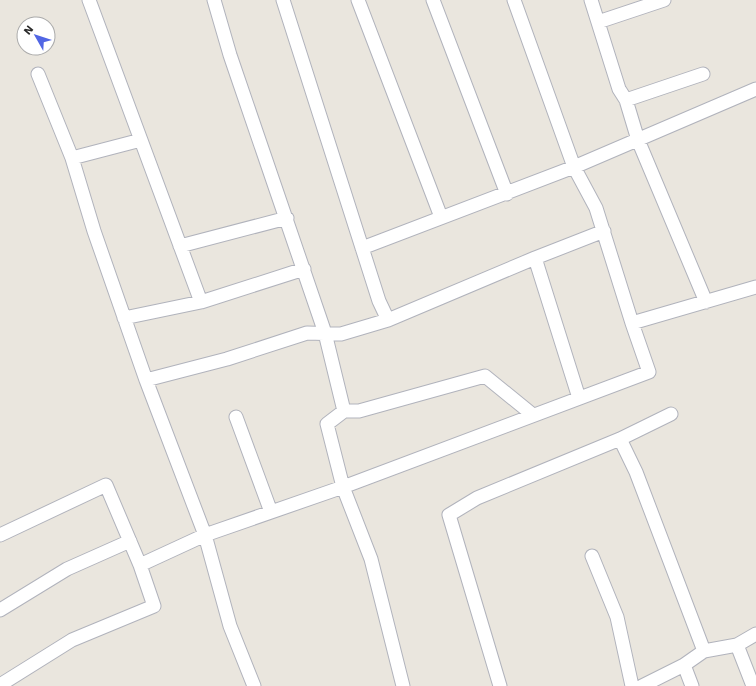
<svg xmlns="http://www.w3.org/2000/svg" width="756" height="686" font-family="'Work Sans',sans-serif">
<style>
.lines{fill:none;stroke-linecap:round;stroke-linejoin:round}
.street-casing{stroke:#b1b3bc;stroke-width:15}
.street{stroke:#fff;stroke-width:13}
</style>
<rect width="100%" height="100%" fill="#eae6de"/>
<g class="lines">
<defs>
<path id="street" d="M89,0L201,302
M214,0L230,55L325,333L344,411
M283,0L379,301L388,320
M358,0L441,217
M433,0L507,194
M514,0L574,167L596,208L632,323
M591,0L619,89L626,100L638,140L706,302
M598,22L664,0
M38,74L72,158L141,140
M626,100L703,74
M72,158L94,231L146,380L205,535L230,626L254,686
M180,246L287,218
M362,248L574,167L756,89
M535,258L579,398
M124,318L201,302L304,269
M146,380L227,359L307,333L341,334L388,320L535,258L604,231
M533,415L485,376L359,411H344L327,424L343,487L649,372L632,323L756,287
M236,417L271,512
M620,439L636,472L704,651
M0,535L106,485L140,565L205,535L343,487L371,559L403,686
M592,556L617,617L632,686
M0,610L67,569L130,541
M737,645L753,686
M684,665L692,686
M0,685L72,640L154,606L140,565
M500,686L449,515L477,498L620,439L671,414
M642,686L684,665L704,651L737,645L756,634"/>
</defs>
<!-- street casing -->
<use href="#street" class="street-casing"/>
<!-- street -->
<use href="#street" class="street"/>
</g>
<!-- north arrow -->
<g transform="translate(36 36) rotate(309)"><circle r="19" fill="#ffffff" stroke="#aaaaaa"/>
<path d="M0-3L7 15L0 10L-7 15Z" fill="#5166e4"/>
<text y="-6" font-size="11" font-weight="bold" text-anchor="middle" fill="#2a2a2a">N</text>
</g>
</svg>
